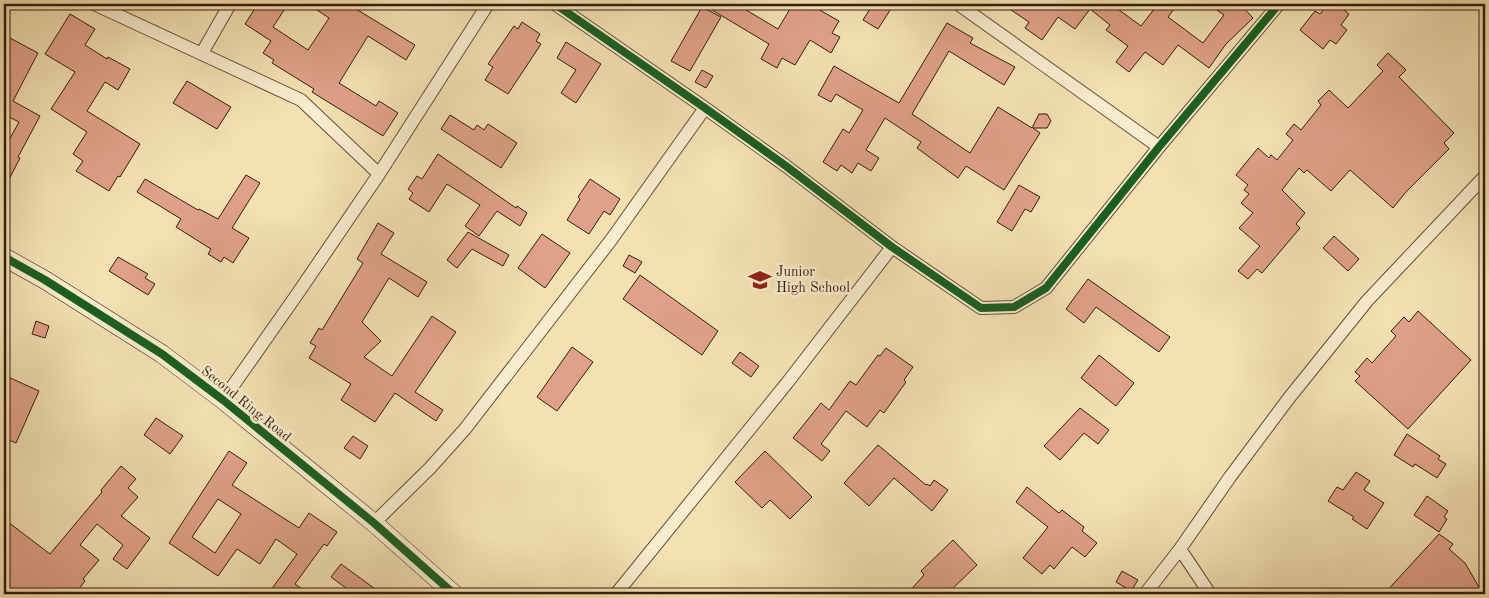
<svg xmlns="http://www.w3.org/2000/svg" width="1489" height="598" font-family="'Old Standard TT',serif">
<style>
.building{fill:#dfa188;stroke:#361c0c;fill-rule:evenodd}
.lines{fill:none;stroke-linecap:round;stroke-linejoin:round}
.street-casing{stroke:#654d36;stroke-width:14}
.secondary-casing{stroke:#361c0c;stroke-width:19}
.street{stroke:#f7eccd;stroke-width:12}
.secondary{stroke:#f7eccd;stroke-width:18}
.cycleway-casing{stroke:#f7eccd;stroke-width:11}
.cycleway{stroke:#1b5e20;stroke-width:8}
.labels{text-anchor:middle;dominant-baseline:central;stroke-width:5;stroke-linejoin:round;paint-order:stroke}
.poi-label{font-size:14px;fill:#361c0c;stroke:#f7eccd;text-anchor:start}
.street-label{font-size:14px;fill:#361c0c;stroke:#f7eccd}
</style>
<rect width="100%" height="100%" fill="#f3e1b2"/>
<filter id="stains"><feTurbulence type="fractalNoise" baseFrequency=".004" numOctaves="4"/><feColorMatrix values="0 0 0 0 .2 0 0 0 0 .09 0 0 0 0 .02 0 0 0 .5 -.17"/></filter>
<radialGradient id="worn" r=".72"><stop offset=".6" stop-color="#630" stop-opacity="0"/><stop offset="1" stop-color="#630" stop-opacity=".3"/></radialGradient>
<!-- building -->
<path class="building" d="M258,4H288L273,27L308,50L329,18L308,4H359L356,9L415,45L406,60L368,36L339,83L376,106L379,101L398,113L383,136L312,92L314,89L272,63L274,60L263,53L271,41L245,24Z
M702,4H736L778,29L793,4H809L839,21L832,33L840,37L831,53L810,40L795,65L782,58L777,68L761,59L769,44Z
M873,4H894L878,29L863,20Z
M1002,4H1111L1141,26L1158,4H1178L1168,17L1203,43L1224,15L1208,4H1240L1253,18L1226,44L1209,68L1178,45L1163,65L1145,52L1129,72L1116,62L1128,46L1106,30L1110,25L1090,9L1075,29L1058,17L1042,40L1025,28L1029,22Z
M1328,4H1336L1349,14L1341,25L1347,30L1336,44L1330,40L1323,49L1300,30L1315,11L1320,14Z
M702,7L721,17L690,71L671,61Z
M70,14L95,29L85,45L107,59L108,57L130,69L118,90L105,82L87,111L140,144L120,177L118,176L109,191L76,171L83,161L73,154L87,132L51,109L75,72L45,54Z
M522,22L540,34L536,41L541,44L508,94L485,80L493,67L488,64L514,26L518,29Z
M947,23L973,38L970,43L1015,67L1004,85L949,51L912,114L970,153L998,107L1032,128L1039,114H1047L1051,121L1047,128H1033L1040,133L1004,190L966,166L958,178L917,148L921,142L885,118L866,150L879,158L871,171L858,163L852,173L841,165L837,171L823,162L843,129L849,133L863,110L836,94L831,102L818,95L834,66L899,103Z
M10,38L38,53L13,101L40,116L18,157L20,158L4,189V149L19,122L5,115L4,117V49Z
M566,42L601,64L576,103L561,93L576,70L557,58Z
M1388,53L1406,70L1399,77L1454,133L1444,143L1449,149L1406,192L1393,208L1350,170L1331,191L1307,170L1304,173L1299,168L1282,190L1305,213L1296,224L1300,228L1262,273L1257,269L1248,279L1238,271L1260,246L1239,228L1253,213L1241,203L1249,194L1244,190L1248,185L1236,175L1258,148L1269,158L1271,155L1277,160L1293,140L1286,134L1294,124L1301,130L1321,105L1318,101L1329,90L1348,108L1383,71L1377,65Z
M702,70L713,76L706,88L695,82Z
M187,81L231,107L217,129L173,103Z
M450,115L474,130L477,125L484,130L488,124L517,143L501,168L441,129Z
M438,154L516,208L517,206L527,213L520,226L497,211L479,236L465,226L480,205L447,184L429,212L409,199L413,193L408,189L417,176L422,179Z
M246,175L260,183L232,228L249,238L233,263L224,257L221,262L208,254L211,249L176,227L181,219L137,192L145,179L198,210L199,209L218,219Z
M590,179L620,199L610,215L604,211L589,234L567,220L580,199L578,197Z
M1019,185L1040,197L1031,212L1025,209L1012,231L997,222Z
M378,223L394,233L381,254L427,282L418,297L389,278L362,322L381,341L364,357L392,376L432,316L456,332L415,392L443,410L436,421L395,393L375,422L341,400L351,384L309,358L316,346L310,343L319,328L322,330L363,263L357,259Z
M468,232L509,255L503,266L472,249L457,268L447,260Z
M542,234L570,253L545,288L518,268Z
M1334,236L1359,259L1348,271L1323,248Z
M629,255L642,262L635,273L623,266Z
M118,257L148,274L145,278L155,284L148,295L109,271Z
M640,275L718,331L702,355L623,299Z
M1088,279L1170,337L1159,352L1096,307L1084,323L1066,309Z
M1418,311L1471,360L1408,429L1355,381L1360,376L1355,372L1367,358L1372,363L1396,336L1391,331L1404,317L1409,322Z
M36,321L49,326L45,338L32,334Z
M572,347L593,362L557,411L537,397Z
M886,348L913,367L904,380L906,382L884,413L880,410L867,427L846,411L821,444L830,451L822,461L793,438L821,403L829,410L850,381L856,385L878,355L880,356Z
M740,352L759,366L751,377L732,363Z
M1099,355L1134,383L1116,406L1081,378Z
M4,375L39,391L16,443L4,438Z
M1080,408L1109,430L1098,444L1084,433L1060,460L1044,446Z
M156,418L183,436L170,454L144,435Z
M1407,434L1440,456L1438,459L1446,464L1437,478L1415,464L1413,467L1394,455Z
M353,436L368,446L360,459L344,448Z
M878,445L926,485L927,484L930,486L934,480L948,490L932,511L894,478L869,506L844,483Z
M229,451L247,463L232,485L299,528L309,513L337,532L327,546L324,544L295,584L309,594H268L297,554L276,539L260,564L237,549L218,576L169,543ZM218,499L241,514L215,553L192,537Z
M765,451L812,497L790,519L770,500L762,508L735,482Z
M121,466L136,479L128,488L138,497L121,516L150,538L127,569L113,559L123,545L97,524L80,545L99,560L83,579L85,581L75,594H4V519L50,554L102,492L101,490Z
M1356,472L1370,481L1364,490L1384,503L1367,529L1352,519L1354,517L1328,501L1337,487L1343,490Z
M1027,487L1059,513L1062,510L1084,527L1082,531L1097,543L1085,557L1072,547L1054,569L1050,565L1042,574L1023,558L1048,527L1016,502Z
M1427,496L1448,511L1444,517L1447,519L1439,532L1414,515Z
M1439,534L1453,544L1449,549L1465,563L1483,594H1384Z
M953,540L977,565L947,594H907L924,575L921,571Z
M341,564L382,594H354L331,577Z
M1122,571L1138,580L1131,591L1116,582Z"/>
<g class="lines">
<defs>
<path id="street" d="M94,4L301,100L379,174
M555,4L705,108L786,166L892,247L981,308L1014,307L1046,288L1159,147L1279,4
M958,4L1159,147
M202,53L230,4
M223,400L298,293L379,174L488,4
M374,523L430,468L465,429L611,240L705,108
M1180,549L1210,594
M616,594L787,383L892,247
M1145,594L1180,549L1230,477L1289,398L1367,301L1485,176"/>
<path id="secondary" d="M4,257L45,280L162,354L223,400L374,523L454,594"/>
</defs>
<!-- street casing -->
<use href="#street" class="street-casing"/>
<!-- secondary casing -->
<use href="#secondary" class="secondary-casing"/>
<!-- street -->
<use href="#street" class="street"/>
<!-- secondary -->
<use href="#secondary" class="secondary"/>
<defs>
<path id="cycleway" d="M555,4L705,108L786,166L892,247L981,308L1014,307L1046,288L1159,147L1279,4
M4,257L45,280L162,354L223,400L374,523L454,594"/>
</defs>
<!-- cycleway casing -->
<use href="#cycleway" class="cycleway-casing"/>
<!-- cycleway -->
<use href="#cycleway" class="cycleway"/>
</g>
<!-- icons -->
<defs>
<symbol id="school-bare" viewBox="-9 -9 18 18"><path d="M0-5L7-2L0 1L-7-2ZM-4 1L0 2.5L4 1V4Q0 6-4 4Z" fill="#8f2418" stroke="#f7eccd" stroke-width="2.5" paint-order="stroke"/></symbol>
</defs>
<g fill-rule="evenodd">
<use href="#school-bare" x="744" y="264" width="32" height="32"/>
</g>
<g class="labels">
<!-- poi labels -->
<g class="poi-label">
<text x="776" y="272">Junior<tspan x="776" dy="16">High School</tspan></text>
</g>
<!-- street labels -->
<g class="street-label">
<text transform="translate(246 404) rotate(39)">Second Ring Road</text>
</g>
</g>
<!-- margin -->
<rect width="1489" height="598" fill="none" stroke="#f3e1b2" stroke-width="20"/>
<rect x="5" y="5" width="1479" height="588" fill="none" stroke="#361c0c" stroke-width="2.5"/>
<rect x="10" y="10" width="1469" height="578" fill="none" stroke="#361c0c"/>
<rect width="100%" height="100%" filter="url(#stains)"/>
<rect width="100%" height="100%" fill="url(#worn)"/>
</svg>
